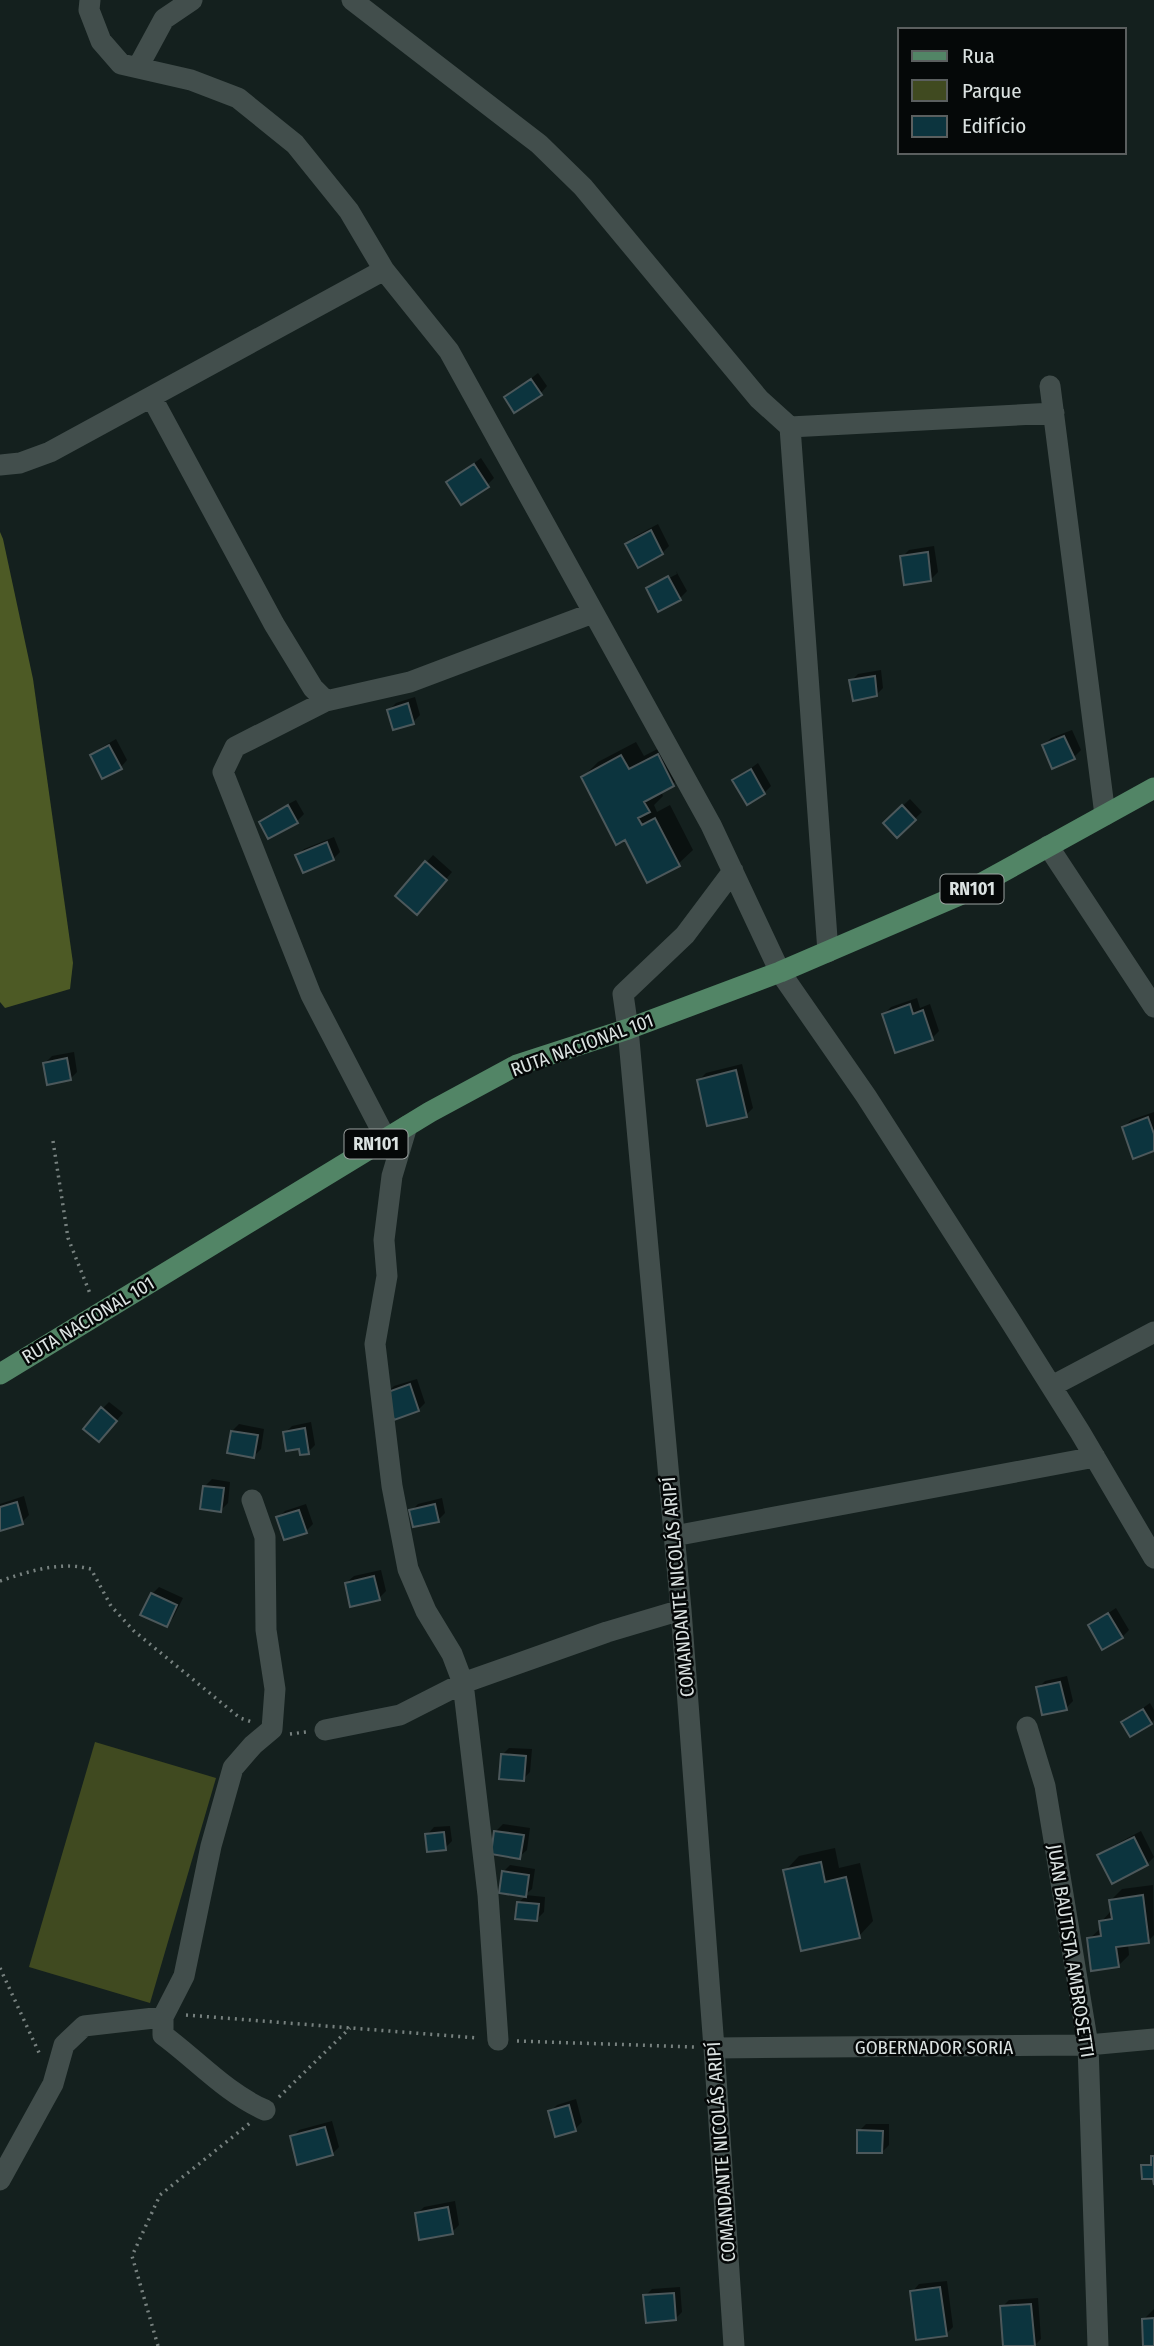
<svg xmlns="http://www.w3.org/2000/svg" width="1154" height="2346" font-family="'Fira Sans Condensed',sans-serif">
<style>
.green{fill:#404a20}
.forest{fill:#4d5a25}
.shadow{fill:#0007}
.building{fill:#0c343e;stroke:#4c585b;stroke-width:2}
.lines{fill:none;stroke-linecap:round;stroke-linejoin:round}
.path{stroke:#77817f;stroke-width:3.5;stroke-dasharray:2 5;stroke-linecap:butt}
.minor{stroke:#424e4c;stroke-width:21}
.major{stroke:#528566;stroke-width:21}
.labels{text-anchor:middle;dominant-baseline:central;stroke-width:5;stroke-linejoin:round;paint-order:stroke}
.shield{fill:#050808;stroke:#9ba1a0;stroke-width:2}
.shield-label{font-size:18px;font-weight:bold;fill:#dbe2e1}
.street-label{font-size:19px;fill:#dbe2e1;stroke:#050808}
</style>
<rect width="100%" height="100%" fill="#14201e"/>
<!-- green -->
<path class="green" d="M95,1742L216,1778L150,2003L29,1967Z"/>
<!-- forest -->
<path class="forest" d="M0,532L3,539L33,679L73,963L70,989L5,1008L0,1002Z"/>
<!-- shadow -->
<path class="shadow" d="M538,373L547,386L541,393L506,398Z
M481,458L494,478L487,485L448,483Z
M658,524L669,546L662,553L627,544L634,537Z
M934,546L938,572L931,579L902,557L909,550Z
M676,571L687,591L680,598L648,589L654,583V586L677,574Z
M881,670L883,688L876,695L851,681L858,674Z
M415,697L420,715L413,722L389,710L396,703Z
M1072,730L1081,750L1074,757L1044,745L1051,738Z
M116,739L127,760L121,767L92,756L99,749Z
M673,741L688,770L673,784L661,791L663,796L654,805L657,812L670,805L693,850L678,864L626,838L583,777L598,762L636,742L644,756Z
M758,763L771,786L764,793L735,780Z
M910,799L922,812L897,836L885,823Z
M296,800L304,814L297,821L261,822L268,815Z
M334,837L340,852L333,859L297,856L304,849Z
M433,855L452,872L423,906L397,896Z
M917,998L920,1008L930,1004L939,1031L932,1038L884,1014L891,1007Z
M74,1052L77,1072L70,1079L45,1063L52,1056Z
M742,1064L753,1108L746,1115L699,1080L706,1073Z
M1154,1112V1150L1124,1127L1131,1120Z
M417,1379L425,1403L418,1410L387,1393L394,1386Z
M109,1402L123,1413L106,1433L102,1409Z
M311,1422L315,1445L308,1452L285,1433L292,1426Z
M239,1424L264,1429L261,1449L254,1456L232,1431Z
M212,1479L230,1482L228,1503L221,1510L205,1486Z
M24,1496L29,1515L22,1522L0,1529V1504Z
M442,1498L445,1513L438,1520L411,1511L418,1504Z
M306,1504L313,1524L306,1531L278,1518L285,1511Z
M381,1570L386,1591L379,1598L346,1583L354,1576Z
M159,1587L183,1598L173,1618L166,1625L152,1594Z
M1116,1608L1129,1630L1122,1637L1090,1625Z
M1067,1676L1073,1701L1066,1708L1038,1688L1045,1681Z
M1150,1703L1154,1710V1720L1151,1723L1123,1722Z
M509,1748L532,1749L530,1772L523,1779L502,1755Z
M503,1824L530,1828L527,1850L519,1857L496,1831Z
M450,1826L452,1841L445,1848L427,1835L434,1827Z
M1141,1831L1154,1857L1147,1864L1100,1856L1107,1849Z
M835,1848L839,1868L860,1863L873,1921L859,1936L785,1871L799,1856Z
M510,1865L535,1869L532,1889L525,1895L545,1897L544,1912L537,1919L519,1902L526,1896L503,1872Z
M1153,1885L1154,1935L1148,1941L1128,1944L1129,1955L1118,1966L1089,1939L1101,1928V1922L1112,1910L1111,1900L1122,1889Z
M576,2099L582,2122L575,2129L550,2112L557,2105Z
M332,2121L339,2147L332,2154L292,2137L299,2130Z
M866,2124H889V2145L882,2152L859,2131Z
M455,2201L459,2225L452,2232L417,2214L424,2207Z
M947,2281L953,2327L946,2334L912,2292L919,2284Z
M680,2287L682,2312L675,2319L645,2296L652,2289Z
M1038,2298L1041,2339L1034,2346H1005L1002,2307L1009,2300Z
M1154,2309V2346H1145L1144,2319Z"/>
<!-- building -->
<path class="building" d="M531,379L542,395L514,413L504,397Z
M474,464L489,487L461,505L446,482Z
M651,530L663,554L638,568L625,544Z
M928,552L931,581L904,585L900,556Z
M668,576L681,600L658,612L646,588Z
M875,676L877,696L853,701L849,680Z
M408,703L414,724L393,730L387,710Z
M1064,736L1075,759L1052,769L1042,745Z
M109,745L122,769L102,779L90,755Z
M658,754L674,786L644,802L650,812L638,818L642,825L655,818L680,866L647,883L625,840L616,845L581,777L621,755L629,769Z
M751,769L765,794L747,805L732,780Z
M288,805L298,823L268,839L259,822Z
M902,805L916,820L897,838L883,823Z
M327,842L334,860L303,873L295,855Z
M425,861L447,880L417,915L395,896Z
M910,1004L913,1014L923,1010L933,1040L895,1053L882,1014Z
M67,1058L71,1080L47,1085L43,1063Z
M736,1070L747,1117L707,1126L697,1080Z
M1148,1117L1154,1134V1151L1133,1159L1122,1127Z
M410,1384L419,1411L394,1420L385,1393Z
M101,1407L117,1421L99,1442L83,1429Z
M305,1428L309,1454L300,1455L299,1449L286,1451L283,1432Z
M231,1431L258,1435L254,1458L227,1453Z
M203,1486L224,1488L221,1512L200,1509Z
M17,1502L23,1524L0,1531V1507Z
M435,1504L439,1522L413,1527L409,1510Z
M299,1510L307,1533L284,1540L276,1517Z
M374,1576L380,1600L350,1607L345,1583Z
M151,1593L177,1605L167,1627L140,1615Z
M1108,1613L1123,1638L1102,1650L1088,1625Z
M1060,1682L1067,1710L1042,1715L1036,1687Z
M1143,1709L1152,1724L1130,1737L1121,1722Z
M501,1754L526,1756L524,1781L499,1779Z
M494,1831L524,1835L520,1859L491,1854Z
M444,1832L446,1850L427,1852L425,1834Z
M1134,1837L1148,1865L1112,1884L1097,1855Z
M821,1862L825,1882L846,1877L860,1938L801,1951L783,1870Z
M502,1871L529,1875L526,1897L499,1893Z
M1143,1895L1149,1943L1116,1947L1119,1967L1091,1971L1087,1938L1101,1936L1099,1921L1112,1919L1109,1900Z
M517,1902L539,1904L537,1921L515,1919Z
M569,2105L576,2131L555,2137L548,2111Z
M325,2127L333,2155L297,2165L290,2136Z
M857,2130L883,2131L882,2153H857Z
M1151,2156H1154V2185L1153,2179H1142L1141,2165H1151Z
M448,2207L453,2234L419,2240L415,2213Z
M940,2287L947,2336L916,2340L910,2291Z
M674,2293L676,2320L646,2323L643,2295Z
M1031,2304L1035,2346H1003L1000,2306Z
M1154,2318V2346H1143L1142,2319Z"/>
<g class="lines">
<!-- path -->
<path class="path" d="M53,1141L68,1238L91,1296
M0,1581C30,1571 60,1561 91,1569L111,1606L134,1631L240,1718L252,1722
M290,1734L306,1732
M0,1968L41,2057
M186,2015L478,2038
M517,2041L695,2047
M279,2097L350,2028
M158,2346L132,2256L160,2195L250,2123"/>
<!-- minor -->
<path class="minor" d="M90,0L89,10L101,41L121,64L191,80L238,98L295,144L349,211L384,270L449,351L711,825L780,972L866,1096L1009,1319L1080,1432L1154,1558
M352,0L539,144L583,187L759,399L790,427L828,952
M138,67L164,19L192,0
M1050,386L1105,815
M152,398L274,624L313,688L326,701
M790,427L1054,413
M0,465L20,463L50,452L384,270
M1048,846L1154,1007
M733,871L685,935L623,994L628,1029L681,1610L714,2048L734,2346
M407,1126L392,1176L384,1240L387,1276L375,1344L392,1486L408,1569L426,1611L452,1654L463,1683L488,1895L498,2040
M386,1139L311,995L223,772L235,747L326,701L410,682L593,613
M1052,1386L1154,1332
M252,1500L265,1537L266,1630L275,1689L272,1729L253,1745L233,1768L211,1846L184,1976L163,2017V2035C197,2060 226,2093 265,2110
M674,1536L1095,1457
M1027,1727L1045,1786L1088,2045L1098,2346
M325,1730L400,1715L463,1683L607,1632L681,1610
M714,2048L1088,2045L1154,2039
M0,2180L53,2084L64,2045L84,2026L163,2017"/>
<!-- major -->
<path class="major" d="M0,1374L430,1112L517,1065L628,1029L780,972L964,893L1154,788"/>
</g>
<g class="labels">
<!-- shield labels -->
<g class="shield">
<rect x="940.5" y="874.5" width="63" height="29" rx="5"/>
<rect x="344.5" y="1129.5" width="63" height="29" rx="5"/>
</g>
<g class="shield-label">
<text x="972" y="889">RN101</text>
<text x="376" y="1144">RN101</text>
</g>
<!-- street labels -->
<g class="street-label">
<text transform="translate(582 1045) rotate(-20)">RUTA NACIONAL 101</text>
<text transform="translate(88 1320) rotate(-31)">RUTA NACIONAL 101</text>
<text transform="translate(678 1587) rotate(-95)">COMANDANTE NICOLÁS ARIPÍ</text>
<text transform="translate(1071 1951) rotate(81)">JUAN BAUTISTA AMBROSETTI</text>
<text x="934" y="2047">GOBERNADOR SORIA</text>
<text transform="translate(721 2152) rotate(-94)">COMANDANTE NICOLÁS ARIPÍ</text>
</g>
</g>
<!-- legend -->
<rect x="898" y="28" width="228" height="126" fill="#050808" stroke="#5b5f5f" stroke-width="2"/>
<rect x="912" y="51" width="35" height="10" fill="#528566" stroke="#5b5f5f" stroke-width="2"/>
<text x="962" y="63" font-size="21" fill="#dbe2e1">Rua</text>
<rect x="912" y="80" width="35" height="21" fill="#404a20" stroke="#5b5f5f" stroke-width="2"/>
<text x="962" y="98" font-size="21" fill="#dbe2e1">Parque</text>
<rect x="912" y="116" width="35" height="21" fill="#0c343e" stroke="#5b5f5f" stroke-width="2"/>
<text x="962" y="133" font-size="21" fill="#dbe2e1">Edifício</text>
</svg>
